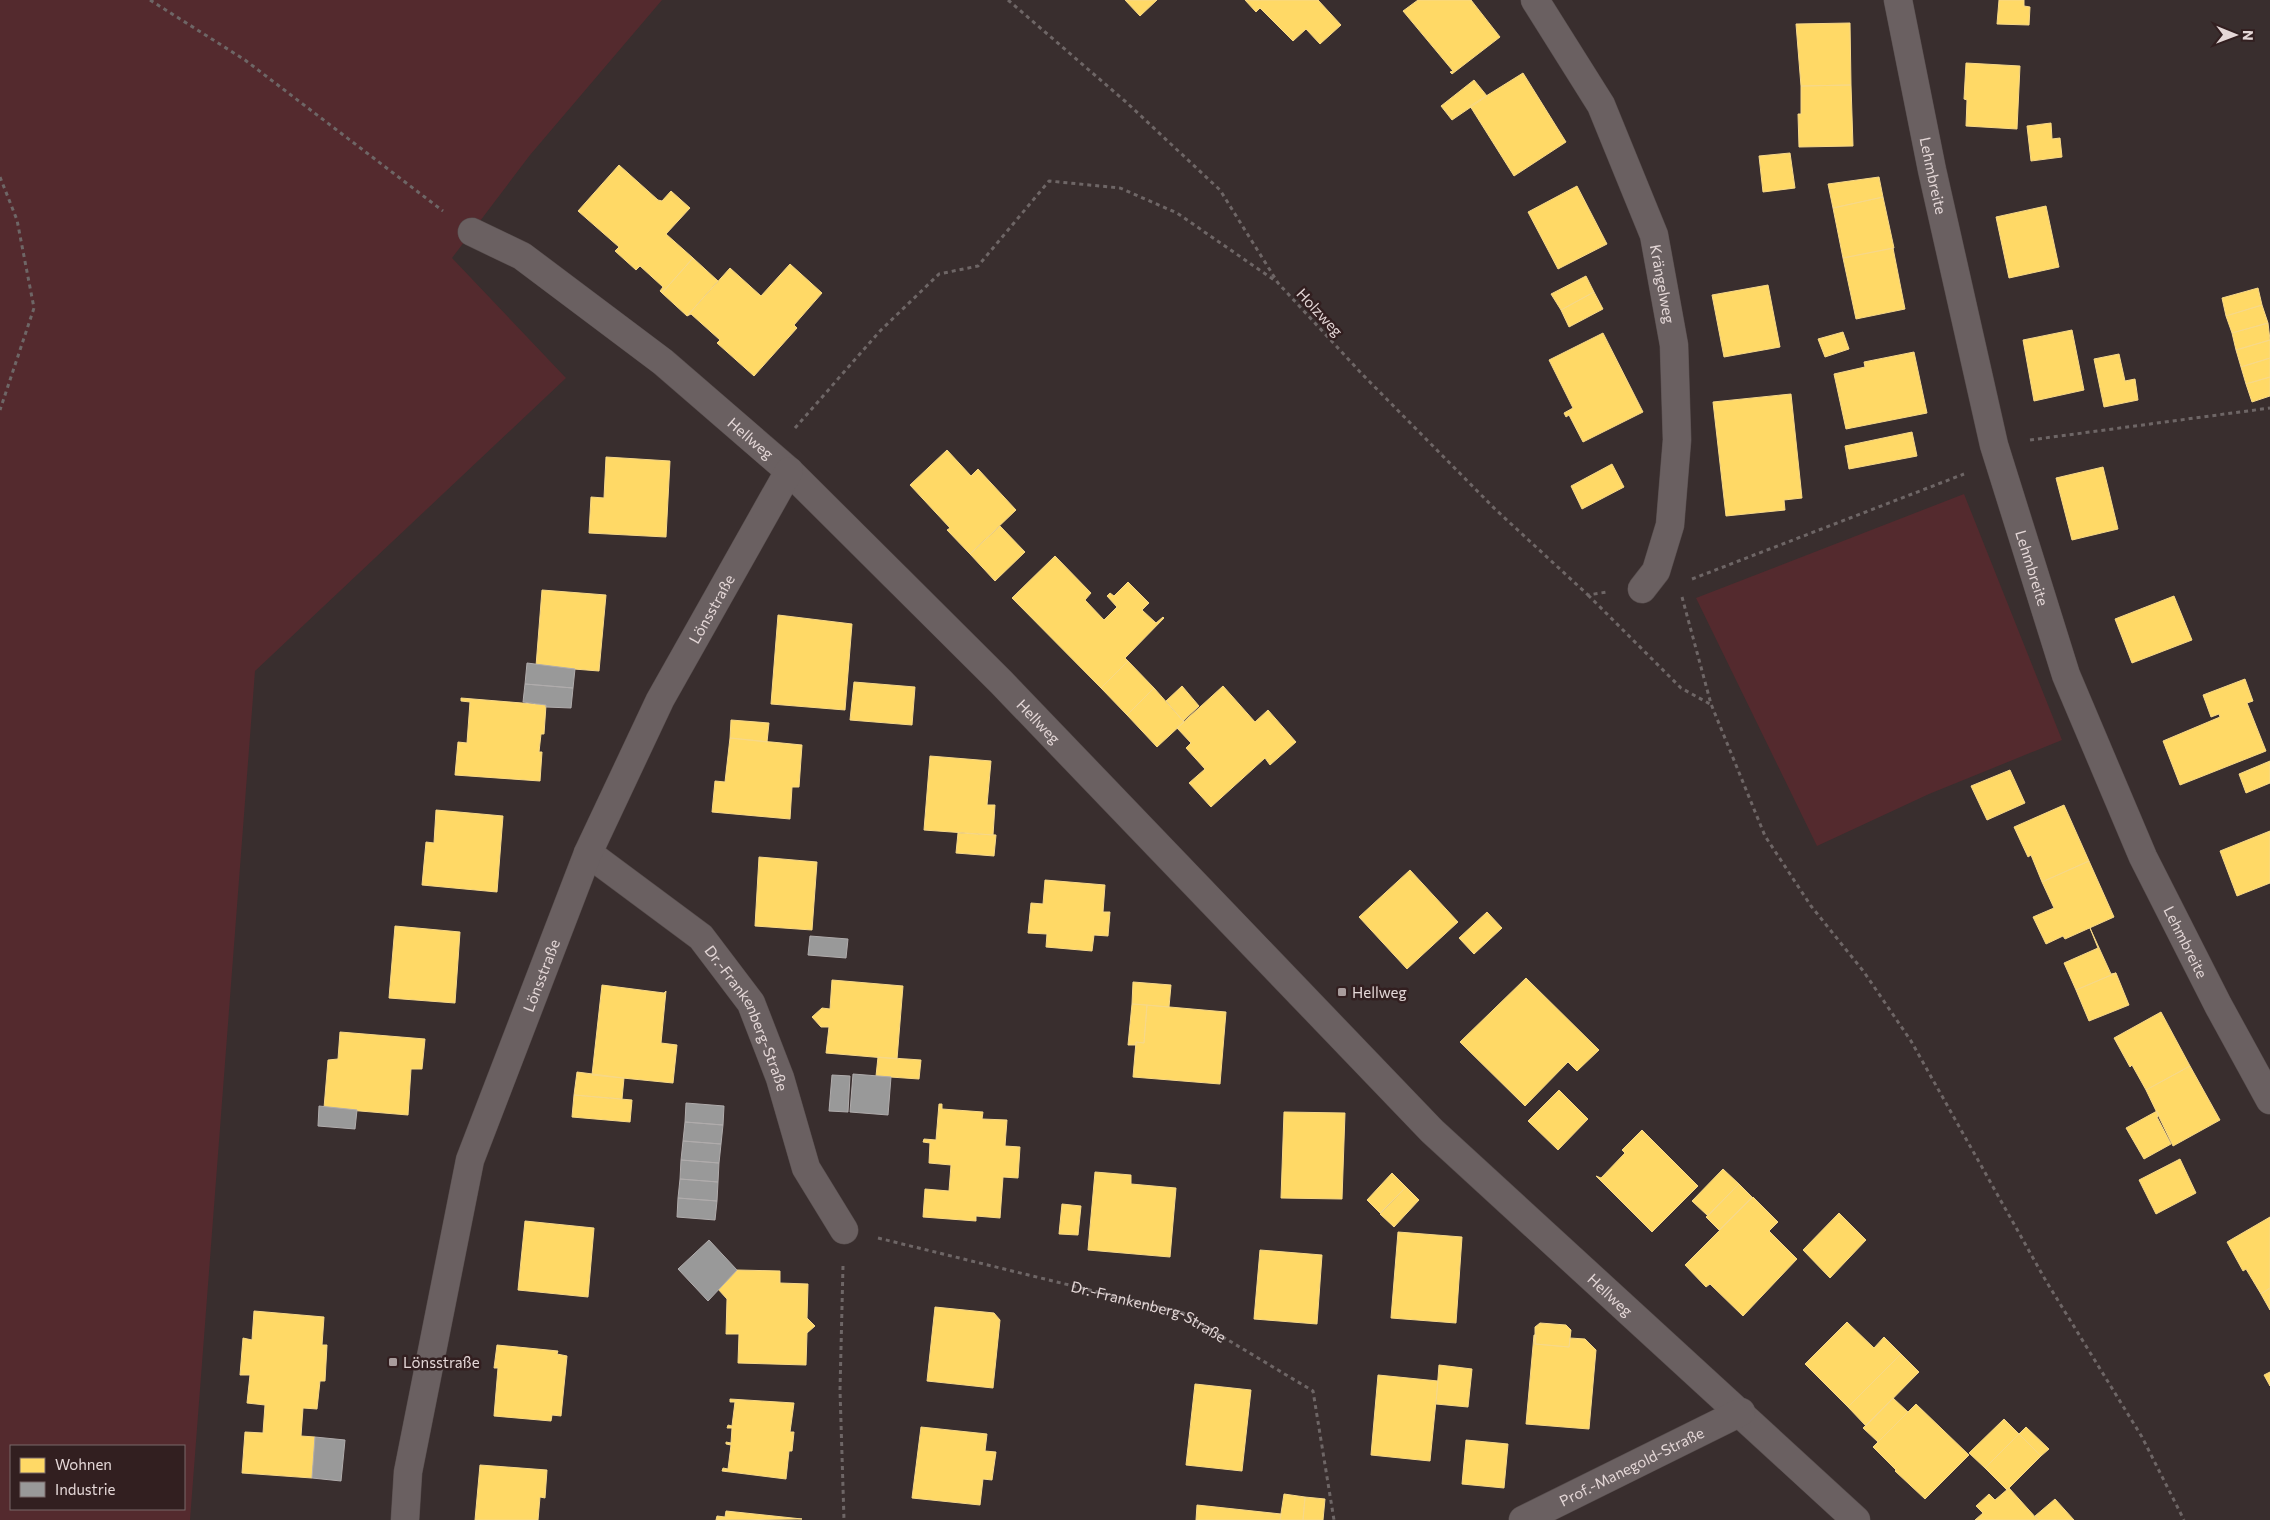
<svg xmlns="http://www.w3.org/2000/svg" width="2270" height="1520" font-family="Commissioner,sans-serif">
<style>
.green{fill:#542a2e;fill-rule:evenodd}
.homes{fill:#ffd966;stroke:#f7d888}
.industry{fill:#999;stroke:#b0acac}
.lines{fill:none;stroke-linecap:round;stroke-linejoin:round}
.minor-casing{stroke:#574d4d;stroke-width:29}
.path{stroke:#6e6666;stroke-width:3;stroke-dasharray:4 4;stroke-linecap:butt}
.minor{stroke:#6a6061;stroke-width:28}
.poi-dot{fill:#a89c9c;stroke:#321f20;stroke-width:2}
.labels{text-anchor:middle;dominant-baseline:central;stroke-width:5;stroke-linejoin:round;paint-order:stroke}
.street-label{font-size:15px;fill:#e4d7d7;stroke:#321f20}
.poi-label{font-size:15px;fill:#e4d7d7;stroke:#321f20;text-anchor:start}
</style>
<rect width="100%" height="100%" fill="#392e2e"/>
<!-- green -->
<path class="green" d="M0,0H662L530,155L452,258L566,378L255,671L190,1520H0ZM11,1446H184V1509H11Z
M1964,494L2062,740L1929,794L1817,846L1696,598Z"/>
<!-- homes -->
<path class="homes" d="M1125,0H1157L1140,16Z
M1245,0H1318L1341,25L1320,44L1306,29L1293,41L1260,8L1256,12Z
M1418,0H1471L1500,37L1452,74L1450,72L1453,71L1403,11Z
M1999,0H2024V6L2030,7L2029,25L1997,24Z
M1850,23L1851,85L1801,86L1796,24Z
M1966,63L2020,66L2017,129L1966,126L1967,100L1964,99Z
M1523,73L1566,142L1514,176L1470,106Z
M1474,80L1487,96L1452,120L1441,106Z
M1851,85L1853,146L1799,147L1798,114H1801V86Z
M2051,123L2052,139L2060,138L2062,157L2031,161L2027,126Z
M1790,153L1795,188L1763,192L1759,156Z
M619,165L658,200L662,201L671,191L690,208L666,234L693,258L662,293L660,291L663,287L640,266L636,270L615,251L619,247L578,211Z
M1879,177L1883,197L1833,208L1828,184Z
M1577,186L1607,244L1558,269L1528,212Z
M1883,197L1894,248L1843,258L1833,208Z
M2046,206L2059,267L2009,278L1996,217Z
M1893,248L1905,309L1856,319L1843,258Z
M693,258L718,281L687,316L662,293Z
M790,264L822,293L794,325L797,328L754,376L717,343L720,340L691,314L687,316L730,268L761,296Z
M1586,276L1594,292L1561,310L1551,294Z
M1768,285L1780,347L1724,357L1712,295Z
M2258,288L2262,305L2226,316L2222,298Z
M1594,292L1603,309L1569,327L1561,310Z
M2262,305L2268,323L2232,333L2226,316Z
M2268,323L2270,340L2236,350L2232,333Z
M2072,330L2084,390L2034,401L2023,340Z
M1843,332L1849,349L1825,357L1818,339Z
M1603,333L1643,412L1583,442L1569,415L1566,417L1564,413L1573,408L1549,360Z
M2270,340V358L2241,367L2236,350Z
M1914,352L1927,413L1846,429L1834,374L1865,367L1864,362Z
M2119,354L2125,381L2135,379L2138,400L2104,407L2094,359Z
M2270,358V377L2246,384L2241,367Z
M2270,377V396L2252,402L2246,384Z
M1791,394L1802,498L1784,500L1785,510L1726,516L1713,402Z
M1912,432L1917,456L1849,469L1845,446Z
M947,450L971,476L978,469L1016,510L970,554L947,530L950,528L910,485Z
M606,457L670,461L666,537L589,533L591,497L604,498Z
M1612,464L1624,487L1582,509L1571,486Z
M2103,467L2118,529L2072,540L2056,478Z
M1000,526L1025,552L995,581L970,554Z
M1055,556L1091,593L1085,600L1104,620L1117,607L1107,596L1110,593L1114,596L1128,582L1149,603L1142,610L1156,623L1163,617L1164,618L1125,658L1128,661L1101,688L1012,598Z
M542,590L606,595L599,671L536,666Z
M2174,596L2192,640L2132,663L2115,619Z
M778,615L852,624L845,710L771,704Z
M1128,661L1154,688L1127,715L1101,688Z
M2245,679L2253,701L2247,703L2266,751L2180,785L2163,741L2220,717L2219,714L2211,717L2203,695Z
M854,682L915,687L912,725L850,720Z
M1182,686L1199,706L1183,721L1166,701Z
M1223,686L1255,722L1268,710L1296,742L1270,765L1265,758L1211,807L1189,783L1205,769L1186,748L1191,743L1177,728Z
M1154,688L1184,722L1157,747L1127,715Z
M461,698L546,705L544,734H541L539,752H542L540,781L455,775L458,742L467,743L470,702L461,701Z
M731,720L769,723L767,742L730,738Z
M730,738L802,745L799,787H792L790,819L712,812L715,781L725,782Z
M930,756L991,761L987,805H995L993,835L924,830Z
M2270,761V783L2246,793L2239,774Z
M2010,770L2025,803L1987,820L1971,786Z
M2064,805L2089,861L2042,882L2031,855L2028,857L2014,827Z
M436,810L503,816L497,892L422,885L426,842L434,843Z
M2270,831V883L2237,896L2220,851Z
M958,833L996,835L994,856L956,853Z
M759,857L817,862L812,930L755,926Z
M2089,861L2114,917L2065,939L2063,936L2046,944L2033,917L2054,908L2042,882Z
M1410,870L1458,922L1407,969L1359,917Z
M1045,880L1105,885L1103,912H1110L1108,936L1094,935L1092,951L1046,947L1047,934L1028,933L1031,903L1043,904Z
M1487,912L1502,928L1474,954L1459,938Z
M395,926L460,932L455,1003L389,998Z
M2090,928L2111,974L2116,973L2076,990L2064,963L2098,948Z
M2116,973L2129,1005L2089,1021L2076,990Z
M1526,978L1599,1050L1577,1071L1568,1062L1525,1106L1460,1042Z
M832,980L903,986L897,1059L826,1053L829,1027H821L812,1017L822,1008L830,1009Z
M1133,982L1171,985L1169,1007L1132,1004Z
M602,985L664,993L666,991L661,1043L677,1045L673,1083L592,1075Z
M1132,1004L1147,1005L1144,1043L1136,1042V1045H1128Z
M1147,1005L1226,1012L1220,1084L1133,1077L1136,1042L1144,1043Z
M2161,1012L2190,1066L2146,1090L2132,1065L2130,1067L2114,1038Z
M340,1032L425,1039L422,1069H411L408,1115L324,1108L328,1060L338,1059Z
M878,1057L921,1060L919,1079L876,1076Z
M2190,1066L2220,1120L2173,1146L2146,1090Z
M577,1072L624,1078L622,1099L574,1095Z
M1559,1090L1588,1119L1558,1150L1528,1121Z
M574,1095L632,1100L630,1122L572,1117Z
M939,1104H942V1109L983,1112L982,1119L1007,1120L1005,1146L1020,1147L1018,1178L1003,1177L1000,1218L976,1216V1221L923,1217L925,1189L949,1191L951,1165L929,1163L930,1143L923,1142L924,1139L936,1140Z
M2157,1111L2159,1115L2157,1117L2171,1144L2144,1159L2126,1128Z
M1284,1112L1345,1113L1342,1199L1281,1198Z
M1642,1130L1698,1186L1652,1232L1596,1176L1601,1178L1625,1153L1622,1150Z
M2180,1159L2196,1193L2156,1214L2139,1180Z
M1723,1169L1739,1184L1708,1216L1692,1201Z
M1095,1172L1131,1175V1184L1176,1188L1170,1257L1088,1250Z
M1392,1173L1406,1187L1380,1213L1367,1200Z
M1739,1184L1752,1197L1719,1230L1706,1217Z
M1406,1187L1419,1200L1394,1227L1380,1214Z
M1753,1197L1778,1222L1769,1231L1797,1259L1743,1316L1710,1284L1706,1287L1685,1265Z
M1062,1204L1081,1206L1078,1235L1059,1234Z
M1839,1213L1866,1240L1830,1278L1803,1250Z
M2270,1217V1288L2261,1294L2246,1269L2243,1271L2227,1242Z
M525,1221L594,1228L588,1297L518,1290Z
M1398,1232L1462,1237L1456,1323L1391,1318Z
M1260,1250L1322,1255L1317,1324L1254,1319Z
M737,1270L780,1271V1283L808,1284L807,1318L815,1326L807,1333L806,1365L738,1363L739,1334H726L727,1299L717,1288Z
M2270,1288V1310L2261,1294Z
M935,1307L994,1313L1000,1320L993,1388L927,1381Z
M254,1311L324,1317L322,1345H327L325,1381H320L317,1409L303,1408L301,1436L315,1437L312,1478L242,1473L245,1432L263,1433L265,1405L247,1403L250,1375H240L243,1338L252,1340Z
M1847,1322L1874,1348L1884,1337L1901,1354L1848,1407L1805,1364Z
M1540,1323L1566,1325L1571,1330L1569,1347L1535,1344V1327Z
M1534,1335H1536L1535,1344L1569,1347L1570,1338L1585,1339L1596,1350L1589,1429L1526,1424Z
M497,1345L558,1351L557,1354L567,1356L561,1416L552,1415L551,1421L494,1416L498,1368H494Z
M1901,1354L1919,1372L1866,1426L1848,1407Z
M1439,1365L1472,1369L1468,1407L1436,1404Z
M2270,1372V1386L2264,1375Z
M1378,1375L1438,1381L1430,1461L1371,1455Z
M1195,1384L1251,1390L1242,1471L1186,1465Z
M1893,1398L1908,1412L1878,1442L1863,1428Z
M730,1399L794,1403L790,1432H794L792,1451H789L786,1479L722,1471L723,1468L728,1469L731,1445L726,1444V1442L731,1443L732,1428H727L728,1425L732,1426L735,1402H730Z
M1916,1404L1969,1455L1925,1499L1895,1471L1896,1470L1873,1447Z
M2004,1419L2019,1434L1985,1468L1969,1453Z
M921,1427L987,1434L985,1451L996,1452L992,1480L983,1479L980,1505L912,1498Z
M2026,1427L2049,1449L2041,1456L2019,1434Z
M2019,1434L2041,1456L2007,1490L1985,1468Z
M1466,1440L1508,1444L1504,1488L1462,1484Z
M480,1465L547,1470L545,1498L540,1497L538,1520H475Z
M2009,1488L2038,1520H1975L1983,1513L1976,1506L1989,1494L1995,1500Z
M1284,1494L1305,1497L1303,1520H1280Z
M1305,1497L1325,1499L1323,1520H1303Z
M2055,1499L2074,1520H2038L2035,1516Z
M1197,1505L1281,1514L1280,1520H1196Z
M726,1511L802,1519L716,1520L717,1516L725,1517Z"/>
<!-- industry -->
<path class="industry" d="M527,663L575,669L573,688L525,684Z
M525,684L573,688L571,708L546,707V705L523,702Z
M810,936L848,939L846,958L808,955Z
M853,1074L891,1077L888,1115L850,1112Z
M832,1075L850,1076L848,1112L829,1111Z
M686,1103L724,1106L723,1125L685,1122Z
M319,1106L357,1110L355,1129L318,1126Z
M685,1122L723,1125L721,1144L683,1141Z
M683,1141L721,1144L719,1163L681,1160Z
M681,1160L719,1163L718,1182L680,1179Z
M680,1179L718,1182L717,1201L678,1198Z
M678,1198L717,1201L715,1220L677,1217Z
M709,1240L737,1270L708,1301L678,1269Z
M315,1437L345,1440L341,1481L312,1478Z"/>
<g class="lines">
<defs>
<g id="minor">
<path id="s2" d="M1535,0L1601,105L1654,235L1674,345L1677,440L1670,525L1656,571L1642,589"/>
<path id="s3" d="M1898,0L1932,170L1994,445L2066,675L2143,857L2218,1005L2270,1100"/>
<path id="s4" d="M472,232L522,256L663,362L789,471L1001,682L1432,1131L1856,1520"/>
<path id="s5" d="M588,853L701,937L751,1003L780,1078L806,1168L844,1230"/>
<path id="s6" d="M405,1520L408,1472L470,1160L588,853L660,700L789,471"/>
<path id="s7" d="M1523,1520L1741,1412"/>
</g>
</defs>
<!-- minor casing -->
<use href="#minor" class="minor-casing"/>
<!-- path -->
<g class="path">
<path d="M150,0L245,60L443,211"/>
<path d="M1008,0L1126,102L1220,190L1278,283L1362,374L1495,509L1588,595L1607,592"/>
<path d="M0,177L17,220L34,308L0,410"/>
<path d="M795,428L880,331L939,274L978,266L1049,181L1120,188L1177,213L1277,282"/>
<path d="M2030,440L2270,408"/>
<path d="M1692,579L1964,474"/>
<path d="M1588,595L1681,688L1710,704"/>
<path d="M1682,597L1711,704L1765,836L1811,906L1864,972L1911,1041L2046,1281L2142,1437L2184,1520"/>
<path id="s1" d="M878,1238L1183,1313L1313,1391L1334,1520"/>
<path d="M843,1266L840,1390L844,1520"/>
</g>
<!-- minor -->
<use href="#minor" class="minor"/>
</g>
<!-- markers -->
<g class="poi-dot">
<rect x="1337" y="987" width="10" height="10" rx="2.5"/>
<rect x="388" y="1357" width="10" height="10" rx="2.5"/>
</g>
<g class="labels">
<!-- street labels -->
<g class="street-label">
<text stroke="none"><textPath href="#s3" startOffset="179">Lehmbreite</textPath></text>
<text stroke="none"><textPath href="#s2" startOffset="314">Krängelweg</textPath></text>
<text transform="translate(1320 312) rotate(47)">Holzweg</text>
<text stroke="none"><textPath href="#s4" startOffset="348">Hellweg</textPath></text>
<text stroke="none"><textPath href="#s3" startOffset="584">Lehmbreite</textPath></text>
<text stroke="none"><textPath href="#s6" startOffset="969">Lönsstraße</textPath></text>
<text stroke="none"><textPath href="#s4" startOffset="752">Hellweg</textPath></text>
<text stroke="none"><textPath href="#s3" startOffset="989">Lehmbreite</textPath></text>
<text stroke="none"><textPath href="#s6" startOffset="564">Lönsstraße</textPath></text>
<text stroke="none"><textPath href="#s5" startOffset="235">Dr.-Frankenberg-Straße</textPath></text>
<text stroke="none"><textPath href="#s4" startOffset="1562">Hellweg</textPath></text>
<text stroke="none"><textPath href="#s1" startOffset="281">Dr.-Frankenberg-Straße</textPath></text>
<text stroke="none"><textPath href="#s7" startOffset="121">Prof.-Manegold-Straße</textPath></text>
</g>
<!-- poi labels -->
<g class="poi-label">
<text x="1352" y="992">Hellweg</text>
<text x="403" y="1362">Lönsstraße</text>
</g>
</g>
<!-- legend -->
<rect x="10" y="1445" width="175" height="65" fill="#321f20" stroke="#796969"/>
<rect x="20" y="1458" width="25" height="15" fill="#ffd966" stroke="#796969"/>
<text x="55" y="1470" font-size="15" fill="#e4d7d7">Wohnen</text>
<rect x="20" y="1482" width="25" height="15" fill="#999999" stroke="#796969"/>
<text x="55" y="1495" font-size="15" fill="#e4d7d7">Industrie</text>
<!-- north arrow -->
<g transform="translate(2235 35) rotate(91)" stroke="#321f20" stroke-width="4" paint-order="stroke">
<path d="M0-4L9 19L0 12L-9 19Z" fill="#e4d7d7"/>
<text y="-8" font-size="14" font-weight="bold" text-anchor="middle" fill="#e4d7d7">N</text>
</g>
</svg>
